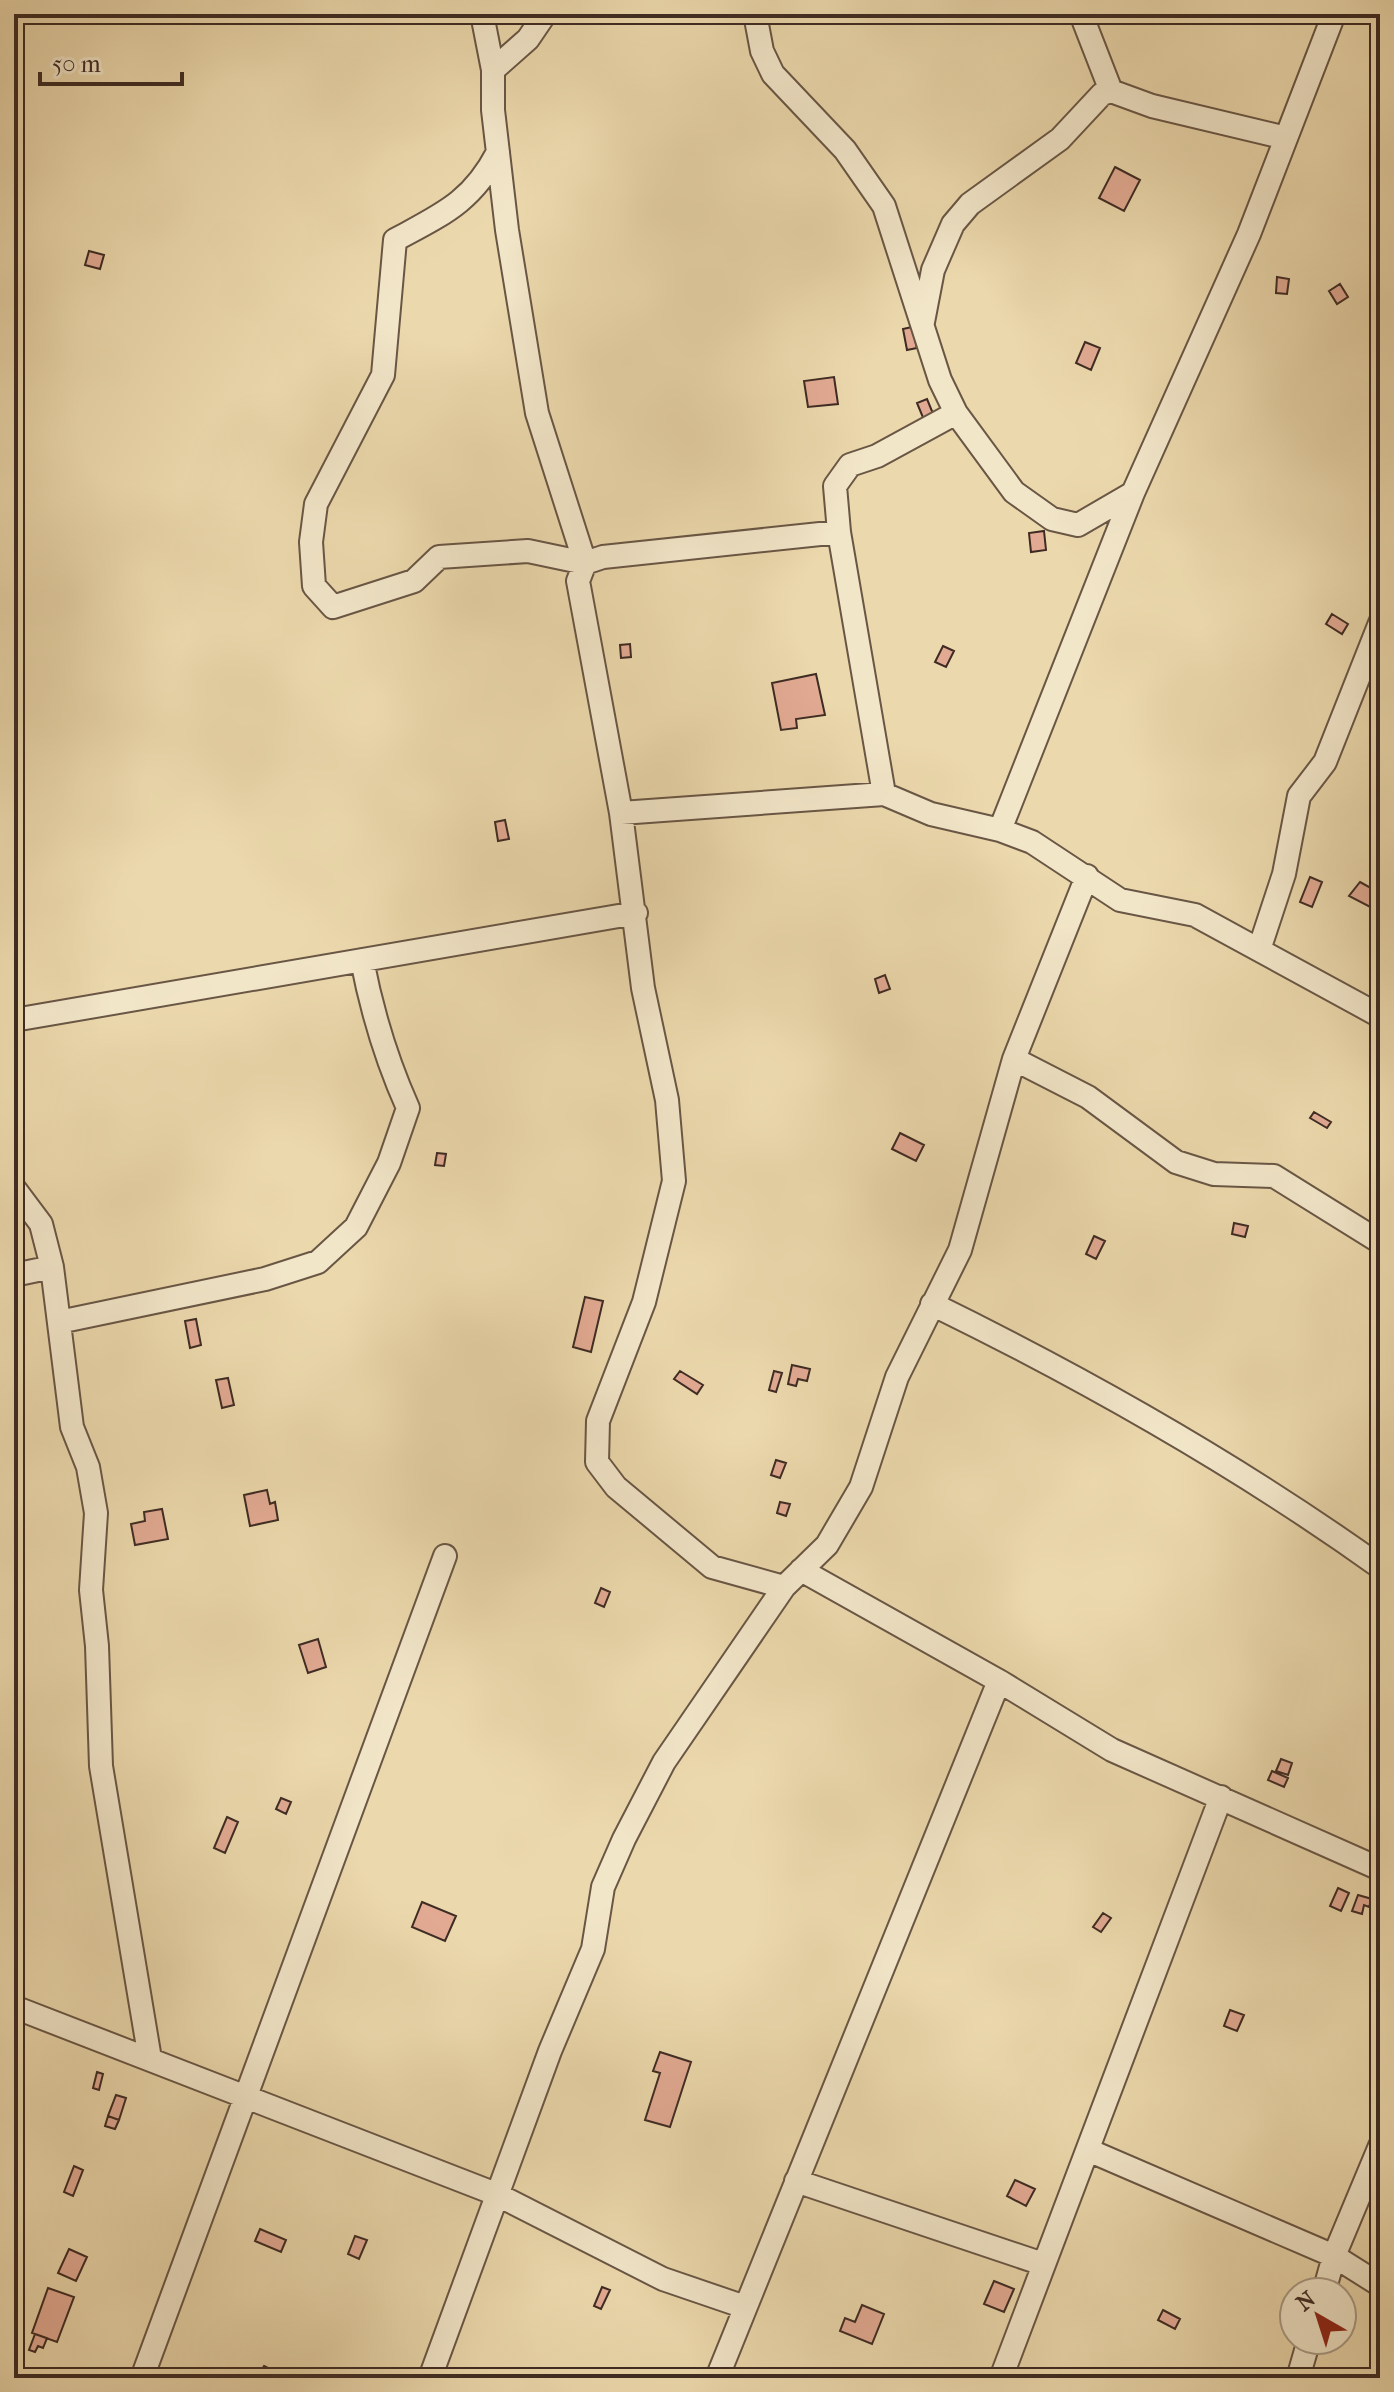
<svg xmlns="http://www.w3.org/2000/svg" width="1394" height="2392" font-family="'IM FELL French Canon',serif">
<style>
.building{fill:#e2aa93;stroke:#3e2b23;stroke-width:2}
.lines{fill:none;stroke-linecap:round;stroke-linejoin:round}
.minor-casing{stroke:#695645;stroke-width:26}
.minor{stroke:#f2e6c9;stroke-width:22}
</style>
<rect width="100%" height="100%" fill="#ebd8ac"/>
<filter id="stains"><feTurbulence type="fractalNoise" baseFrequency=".0025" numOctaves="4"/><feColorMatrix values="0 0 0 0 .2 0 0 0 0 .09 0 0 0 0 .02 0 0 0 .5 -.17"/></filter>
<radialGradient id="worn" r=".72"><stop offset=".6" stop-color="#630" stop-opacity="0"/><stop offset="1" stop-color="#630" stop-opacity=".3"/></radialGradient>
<!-- building -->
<path class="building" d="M1115,167L1140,180L1124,211L1099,198Z
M89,251L104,255L100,269L85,265Z
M1277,277L1289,279L1287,294L1276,293Z
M1340,284L1348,297L1337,304L1329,291Z
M912,327L917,348L907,350L903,329Z
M1085,342L1100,348L1091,370L1076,363Z
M834,377L838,404L808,407L804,381Z
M927,399L934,416L924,420L917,403Z
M1044,531L1046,550L1031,552L1029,533Z
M1332,614L1348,624L1342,634L1326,624Z
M630,644L631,657L621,658L620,645Z
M943,646L954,651L946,667L935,662Z
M816,674L825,715L796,719L797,728L781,730L772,683Z
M505,820L509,839L498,841L495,822Z
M1310,877L1322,882L1312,907L1300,902Z
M1360,882L1380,893V912L1349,896Z
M885,975L890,989L879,993L875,979Z
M1314,1112L1331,1122L1327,1128L1310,1118Z
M900,1133L924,1145L916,1161L892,1149Z
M437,1153L446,1154L444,1166L435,1165Z
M1234,1223L1248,1226L1245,1237L1232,1234Z
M1094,1236L1105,1241L1096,1259L1086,1254Z
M585,1297L603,1301L591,1352L573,1347Z
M196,1319L201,1345L190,1348L185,1321Z
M792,1365L810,1369L807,1381L798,1379L796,1386L788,1384Z
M680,1371L703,1385L697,1394L674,1379Z
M774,1371L782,1373L776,1392L769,1390Z
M228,1378L234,1405L222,1408L216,1380Z
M776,1460L786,1463L780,1478L771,1475Z
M267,1490L270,1504L275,1502L278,1520L250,1526L244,1495Z
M780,1502L790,1504L786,1516L777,1513Z
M162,1509L168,1539L135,1545L131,1524L145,1521L144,1512Z
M601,1588L610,1592L604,1607L595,1603Z
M318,1639L326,1667L308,1673L299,1645Z
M1281,1759L1292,1763L1288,1775L1276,1771Z
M1272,1771L1288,1778L1284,1787L1268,1780Z
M281,1798L291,1802L286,1814L276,1809Z
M227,1817L238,1822L225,1853L214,1848Z
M1338,1888L1349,1893L1341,1911L1330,1906Z
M1358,1895L1372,1899L1369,1907L1364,1905L1362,1914L1352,1911Z
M422,1902L456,1916L445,1941L412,1927Z
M1103,1913L1111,1918L1101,1932L1093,1927Z
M1230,2010L1244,2015L1237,2031L1224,2026Z
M660,2052L691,2062L670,2127L645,2120L660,2073L653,2071Z
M97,2072L103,2074L99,2090L93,2088Z
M116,2095L126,2098L119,2120L108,2116Z
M108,2116L119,2120L115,2129L105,2126Z
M74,2166L83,2170L73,2196L64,2192Z
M1015,2180L1035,2189L1026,2206L1007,2196Z
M260,2229L286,2240L281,2252L255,2241Z
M355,2236L367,2240L359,2259L348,2254Z
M69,2249L87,2257L76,2281L58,2273Z
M994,2281L1014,2289L1004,2312L984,2304Z
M602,2287L610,2290L601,2309L594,2306Z
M48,2288L74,2297L57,2342L32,2333Z
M862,2305L884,2314L872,2344L840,2331L845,2318L855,2322Z
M1163,2310L1180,2319L1175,2329L1158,2320Z
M35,2334L47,2338L43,2348L38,2346L35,2352L29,2350Z
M264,2366L280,2374L278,2378L259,2375Z"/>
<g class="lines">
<defs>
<path id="minor" d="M482,14L493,70
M755,14L762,51L773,74L845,150L884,206L940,380L956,413L1014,492L1052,519L1078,525L1133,493
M1081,14L1111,91
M498,152C472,202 443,214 395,240L383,375L316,504L311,542L314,586L333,607L414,581L439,557L528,551L585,563L537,413L507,230L493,110V70L528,39L545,14
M923,322L933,270L953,224L970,204L1060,139L1102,94L1111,91L1152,106L1286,138
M884,794L839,532L835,486L850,465L877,456L956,413
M621,813L884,794L931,814L1000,830L1032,842L1120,900L1195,915L1380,1016
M1000,830L1133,493L1249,234L1334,14
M1259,950L1284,874L1299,796L1325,762L1380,623
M14,1020L636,913
M1014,1059L1088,1097L1176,1162L1214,1174L1274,1176L1380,1242
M14,1188L41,1224L52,1267L72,1427L88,1467L96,1513L91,1590L97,1646L101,1766L150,2059
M14,1275L52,1267
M932,1304C1087,1380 1239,1466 1380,1567
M59,1322L265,1279L318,1262L356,1227L389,1163L408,1108C386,1059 372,1012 362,960
M801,1570L999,1681L1112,1750L1380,1869
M784,1587L712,1567L616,1487L597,1462L598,1421L644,1302L674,1181L667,1100L643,988L621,813L578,581L585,563L603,557L839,532
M14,2007L496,2194L663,2279L745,2307
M1088,2150L1334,2256L1380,2285
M796,2181L1043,2264
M1324,2292L1334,2256L1380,2146
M142,2378L445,1556
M430,2378L550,2051L593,1949L603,1887L624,1839L664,1762L784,1587L827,1545L861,1487L897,1377L960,1250L1014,1059L1087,876
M717,2378L999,1681
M1001,2378L1221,1797
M1298,2378L1309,2340"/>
</defs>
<!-- minor casing -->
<use href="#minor" class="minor-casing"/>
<!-- minor -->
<use href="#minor" class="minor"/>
</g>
<!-- margin -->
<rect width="1394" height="2392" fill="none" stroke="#ebd8ac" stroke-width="48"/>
<rect x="16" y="16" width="1362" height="2360" fill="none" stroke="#3e2b23" stroke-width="4"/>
<rect x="24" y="24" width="1346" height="2344" fill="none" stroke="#3e2b23" stroke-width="2"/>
<!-- north arrow -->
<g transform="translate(1318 2316) rotate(321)"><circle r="38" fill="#f2e6c9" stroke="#aa9b87" stroke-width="2"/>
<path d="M0-6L14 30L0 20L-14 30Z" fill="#8f2418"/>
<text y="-12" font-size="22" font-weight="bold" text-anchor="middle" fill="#3e2b23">N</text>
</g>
<!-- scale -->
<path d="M40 72v12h142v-12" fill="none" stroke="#3e2b23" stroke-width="4"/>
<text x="52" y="72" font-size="24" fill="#3e2b23" stroke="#f2e6c9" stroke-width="6" paint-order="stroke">50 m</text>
<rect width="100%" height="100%" filter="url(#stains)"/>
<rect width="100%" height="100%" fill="url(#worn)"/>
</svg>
